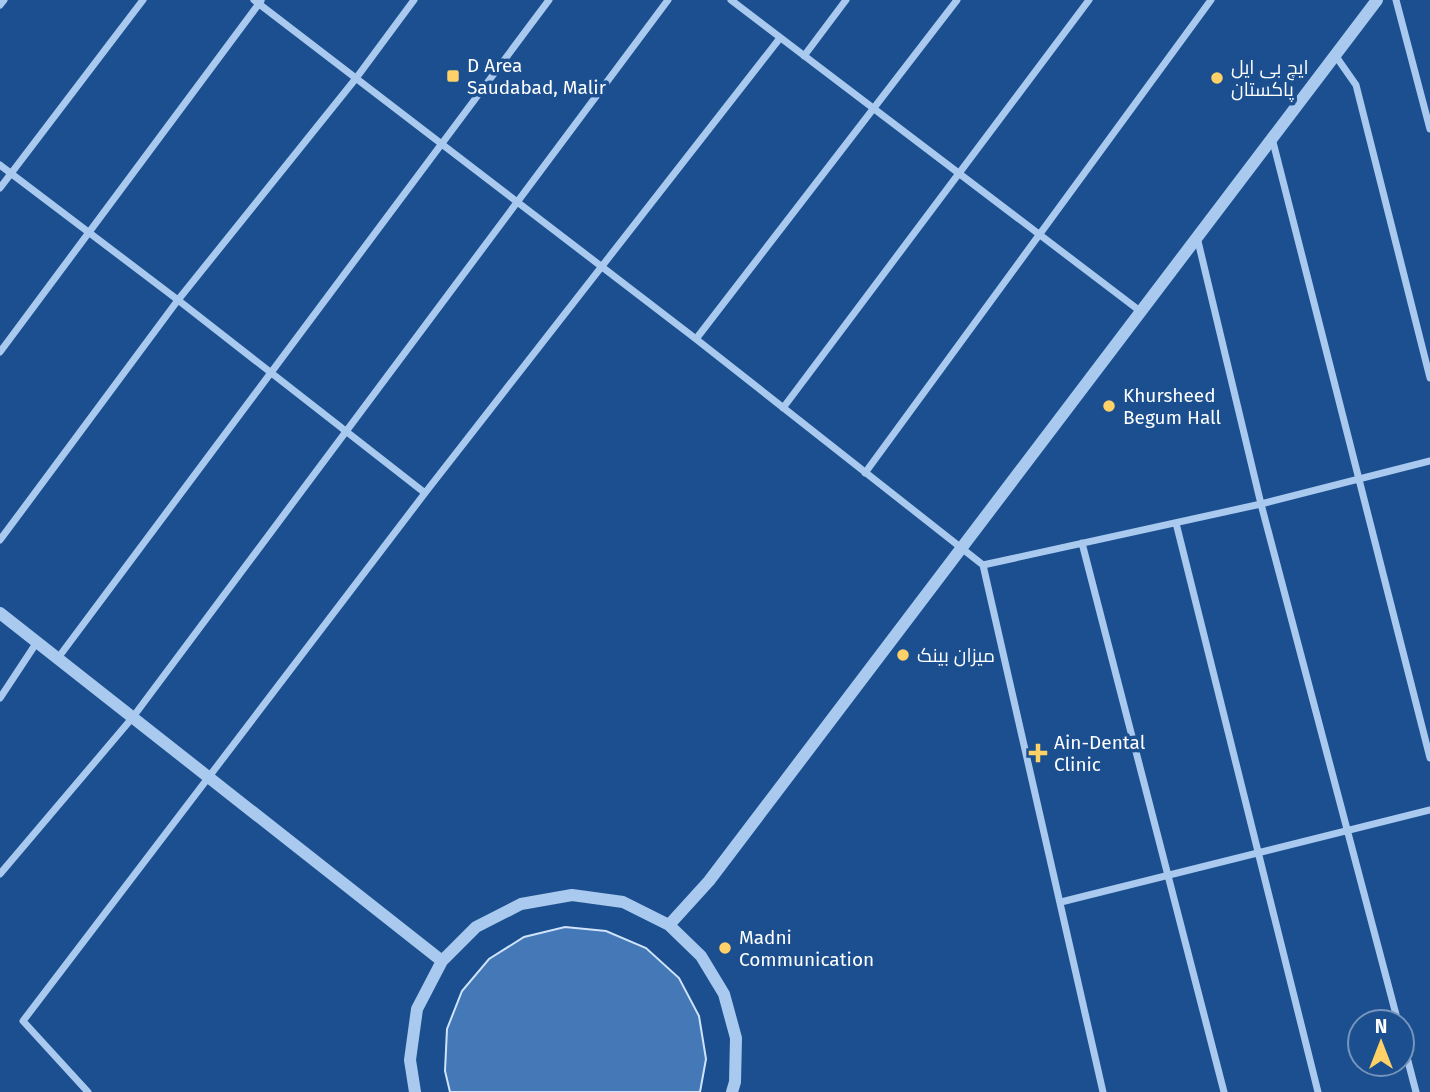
<svg xmlns="http://www.w3.org/2000/svg" width="1430" height="1092" font-family="'Fira Sans',Cairo,sans-serif">
<style>
.building{fill:#4478b7;stroke:#cfe3fa;stroke-width:2}
.lines{fill:none;stroke-linecap:round;stroke-linejoin:round}
.minor{stroke:#a9c9ee;stroke-width:7}
.tertiary{stroke:#a9c9ee;stroke-width:12}
.poi-dot{fill:#ffd166;stroke:#1b4f8f;stroke-width:2.5}
.labels{text-anchor:middle;dominant-baseline:central;stroke-width:7;stroke-linejoin:round;paint-order:stroke}
.poi-label{font-size:19px;fill:#fff;stroke:#1b4f8f;text-anchor:start}
</style>
<rect width="100%" height="100%" fill="#1b4f8f"/>
<!-- building -->
<path class="building" d="M565,927L606,931L646,948L679,978L699,1016L706,1059L700,1092H450L445,1071L447,1029L462,991L489,959L524,937Z"/>
<g class="lines">
<!-- minor -->
<path class="minor" d="M254,0L696,339L983,565L1261,504L1430,461
M731,0L1140,311
M1396,0L1430,129
M0,5L4,0
M1335,55L1356,85L1430,378
M804,56L846,0
M1272,138L1430,758
M0,165L178,300L425,493
M0,188L143,0
M1197,237L1261,504L1398,1022
M696,339L957,0
M0,352L261,1
M783,408L1089,0
M865,473L1211,0
M1176,523L1318,1092
M0,540L178,300L357,77L414,0
M1082,543L1224,1092
M983,565L1103,1092
M58,658L549,0
M0,698L37,642
M0,874L133,717L668,0
M1061,902L1430,810
M1402,1038L1416,1092
M88,1092L23,1021L425,493L780,38"/>
<!-- tertiary -->
<path class="tertiary" d="M0,613L442,961
M669,925L709,881L1377,0
M415,1092L410,1060L417,1009L442,961L476,927L521,904L572,895L623,902L669,925L701,956L724,994L736,1038L735,1082L732,1092"/>
</g>
<!-- markers -->
<g class="poi-dot">
<rect x="446" y="69" width="14" height="14" rx="3.5"/>
<circle cx="1217" cy="78" r="7"/>
<circle cx="1109" cy="406" r="7"/>
<circle cx="903" cy="655" r="7"/>
<path d="M1034.5 742.5h7v7h7v7h-7v7h-7v-7h-7v-7h7z"/>
<circle cx="725" cy="948" r="7"/>
</g>
<g class="labels">
<!-- poi labels -->
<g class="poi-label">
<text x="467" y="65">D Area<tspan x="467" dy="22">Saudabad, Malir</tspan></text>
<text x="1231" y="67">ایچ بی ایل<tspan x="1231" dy="22">پاکستان</tspan></text>
<text x="1123" y="395">Khursheed<tspan x="1123" dy="22">Begum Hall</tspan></text>
<text x="917" y="655">میزان بینک</text>
<text x="1054" y="742">Ain-Dental<tspan x="1054" dy="22">Clinic</tspan></text>
<text x="739" y="937">Madni<tspan x="739" dy="22">Communication</tspan></text>
</g>
</g>
<!-- north arrow -->
<g transform="translate(1381 1043)"><circle r="33" fill="#1b4f8f" stroke="#7695bc" stroke-width="2"/>
<path d="M0-5L12 26L0 18L-12 26Z" fill="#ffd166"/>
<text y="-10" font-size="19" font-weight="bold" text-anchor="middle" fill="#ffffff">N</text>
</g>
</svg>
